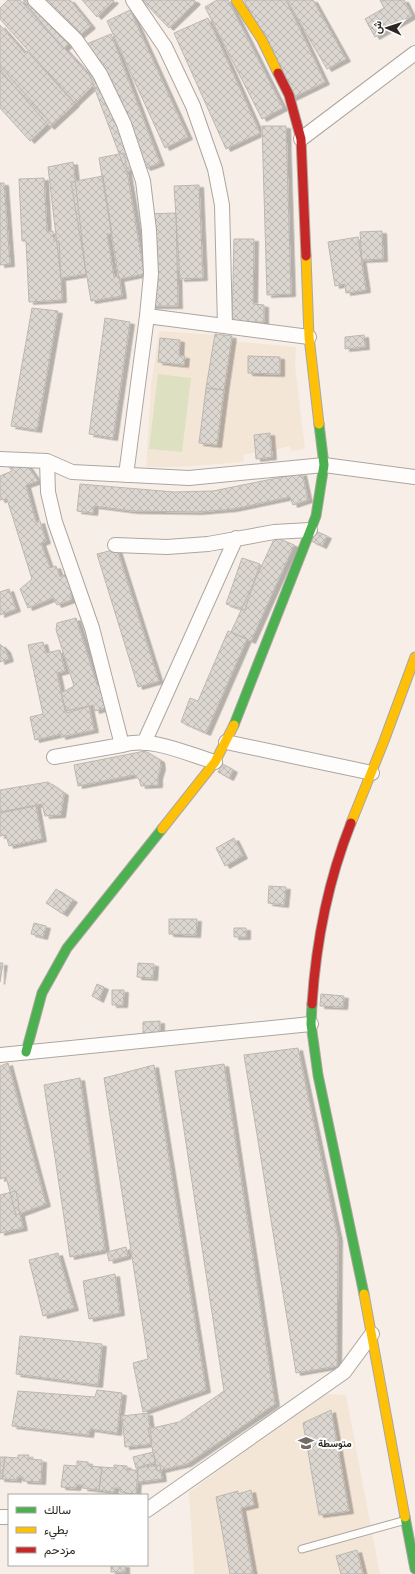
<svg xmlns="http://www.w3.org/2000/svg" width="415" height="1574" font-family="Commissioner,Vazirmatn,sans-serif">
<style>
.built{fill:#f4e6d7}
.green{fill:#dde0c1}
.building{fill:url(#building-cross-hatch);stroke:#bcb7b1;filter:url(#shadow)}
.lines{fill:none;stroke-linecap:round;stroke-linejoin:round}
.lane-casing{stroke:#aca6a1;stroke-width:9}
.street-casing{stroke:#aca6a1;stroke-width:16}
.fast-casing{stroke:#aca6a1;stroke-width:11}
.slow-casing{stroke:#aca6a1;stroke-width:11}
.jam-casing{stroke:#aca6a1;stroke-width:11}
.lane{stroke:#fefdfb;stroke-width:7}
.street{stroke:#fefdfb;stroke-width:14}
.fast{stroke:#4caf50;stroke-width:9}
.slow{stroke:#ffc107;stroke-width:9}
.jam{stroke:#c62828;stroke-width:9}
.labels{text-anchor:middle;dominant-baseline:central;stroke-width:4;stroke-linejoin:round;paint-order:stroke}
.poi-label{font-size:10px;font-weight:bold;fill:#2b2621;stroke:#fff;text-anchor:start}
</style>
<defs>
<pattern id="building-cross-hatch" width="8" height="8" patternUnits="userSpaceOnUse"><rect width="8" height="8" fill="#dbd6cf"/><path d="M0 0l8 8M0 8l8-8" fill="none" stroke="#bcb8b1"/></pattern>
<filter id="shadow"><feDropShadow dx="4.5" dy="2.5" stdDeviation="0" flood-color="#0004"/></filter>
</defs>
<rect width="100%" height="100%" fill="#f7efe7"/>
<!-- built -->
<path class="built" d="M159,331L232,336V341L296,347L295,365L305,449L291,451L290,446L270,451V449L244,455L243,462L182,467H146L151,385Z
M326,1394L346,1395L380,1574H194L189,1492Z"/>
<!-- green -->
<path class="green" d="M158,374L191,378L182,452L149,449Z"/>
<!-- building -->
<path class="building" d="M8,0H20L96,83L75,103L0,19V8Z
M23,0H70L91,26L63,49Z
M82,0H113L114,1L97,17Z
M142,0H194L196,2L169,28Z
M217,0H228L283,108L262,119L205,7Z
M244,0H286L325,82L292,98Z
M287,0H313L346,59L327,69Z
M380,0H404L412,16L375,37L365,19L384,8Z
M130,10L188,137L165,148L107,21Z
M208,18L260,133L226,149L174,33Z
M0,25L25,53L27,51L75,104L50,127L0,70Z
M111,34L160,163L146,168L144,165L126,172L79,47Z
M0,66L50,122L30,141L0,108Z
M262,126H286L291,294L267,295Z
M124,153L144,274L119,279L99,158Z
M73,162L86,274L61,278L48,167Z
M103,176L112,234H107L114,277L119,276L122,296L91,301L71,182Z
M44,178L47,232L53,231L54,241H59L62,300L29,302L26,241H22L19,179Z
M0,183H4L10,264L0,265Z
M199,185L203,278L180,279L174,186Z
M176,213L178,306H145L144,214Z
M382,231L383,259L362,260L360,232Z
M358,237L366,290L346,293L345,284L335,286L328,242Z
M234,239H254L253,304L264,305V322H232Z
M32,308L58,311L37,430L11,426Z
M105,318L130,322L113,438L89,434Z
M215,334L232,336L224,390L206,388Z
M364,335L365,347L345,349V337Z
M160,338L180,340L179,356H185L184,365L158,362Z
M248,356L280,357V374L248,373Z
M206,388L224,390L217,445L199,443Z
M270,433L272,457L256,459L254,435Z
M25,462L38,481L26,485L36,522L40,521L46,541L41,543L50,568L56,566L60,577L68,573L71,581V600L57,605L53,598L28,608L20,589L32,579L7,499L0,500V476L12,471L9,467Z
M302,473L308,500L293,505L290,497L233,509L198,512L133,511L94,506L93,513L77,511L80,484L174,492L213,491Z
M316,531L327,536L322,546L311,541Z
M275,537L294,545L251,641L231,632Z
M117,549L159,681L138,687L97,554Z
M242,558L260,564L245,610L226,604Z
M9,589L16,609L0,615V592Z
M76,618L97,685L102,684L108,707L95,711L93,705L67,713L61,693L74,686L56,630L57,623Z
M228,631L247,639L206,733L181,722L190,698L198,701Z
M43,642L46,653L60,650L65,671L57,673L65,711L89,706L94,730L61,737V734L35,740L30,717L43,714L28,645Z
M0,644L6,650L9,659L0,662Z
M145,751L160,760L161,767L158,777V785L141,786L139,779L134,775L78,786L74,765Z
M223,764L233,770L229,778L218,772Z
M48,782L64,793L61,815L45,816L42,804L0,812V790Z
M36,806L42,839L9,846L6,835L0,836V813Z
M234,838L243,856L225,866L216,848Z
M269,886L286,887L284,905L268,903Z
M56,889L73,900L63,914L46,903Z
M169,919H197L196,935L169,934Z
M34,923L46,926L43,937L31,934Z
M234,928H246V937H234Z
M0,963H3L0,982Z
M138,963L154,964L153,978L137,977Z
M97,984L104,987L99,1000L92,996Z
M112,990H124L123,1005H112Z
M321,994L344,996L343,1007L320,1006Z
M160,1021V1034L143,1035V1022Z
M298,1048L338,1238L337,1366L296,1373L244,1055Z
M8,1063L46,1204L16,1215L6,1177L0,1179V1066Z
M224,1064L275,1404L187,1464L157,1471L148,1429L179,1422L224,1391L175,1071Z
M154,1065L206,1390L143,1412L133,1363L148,1359L104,1078Z
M80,1078L105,1250L70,1257L44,1085Z
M16,1191L19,1205H18L23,1228L0,1233V1195Z
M126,1247L128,1256L109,1261L107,1252Z
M58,1253L74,1308L43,1316L29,1260Z
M115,1274L120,1313L89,1319L83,1281Z
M20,1336L102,1344L98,1385L16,1374Z
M97,1390L122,1393L117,1433L90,1429L89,1435L12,1426L18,1391L95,1397Z
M331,1410L349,1511L319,1515L303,1423Z
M148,1413L152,1444L125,1447L122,1416Z
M153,1452L156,1462L136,1468L133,1457Z
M18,1455H29L28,1459L42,1460L41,1482L23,1481V1477H17V1480L2,1479L5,1457L18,1458Z
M0,1457H5L2,1479H0Z
M77,1461L88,1462L89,1466L102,1467L99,1490L83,1488V1485H77L76,1488L61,1487L64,1465L77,1466Z
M114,1465L127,1466V1470H138L136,1494L120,1492L121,1488H114V1492L99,1490L102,1467L114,1468Z
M160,1465L162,1479L138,1482L137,1468Z
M251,1490L254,1505L241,1508L253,1574H230L216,1497L238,1491V1494Z
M357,1550L363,1574H341L336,1556Z
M111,1565H125V1572H111Z"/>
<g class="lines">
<defs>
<path id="lane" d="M302,1549L406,1520"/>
<path id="street" d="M35,0L76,40L100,74L124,124L143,181L149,230L151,274L147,316L126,475
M133,0L165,47L193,106L215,169L222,205L225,326
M301,139L415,53
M147,316L309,337
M0,459L47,461L72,472L189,478L324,465L415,477
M47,461L48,492L55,522L92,628L122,745
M115,545L167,547L208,544L274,532L310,530
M226,742L372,773
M144,743L236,538
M54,757L122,745C151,736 187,754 215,762
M0,1055L311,1024
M147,1510L344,1372L372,1334
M0,1517H9"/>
<path id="fast" d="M234,725L316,516L324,465L319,424
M312,1004L311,1024L318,1075L364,1294
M26,1052L42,993L67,948L162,829
M405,1517L415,1569"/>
<path id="slow" d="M236,0L262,40L278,73
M306,256L309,337L319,424
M351,823L384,741L415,657
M162,829L215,762L234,725
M364,1294L405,1517"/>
<path id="jam" d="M278,73L289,95L301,139L306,256
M312,1004C316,942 328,881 351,823"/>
</defs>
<!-- lane casing -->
<use href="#lane" class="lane-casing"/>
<!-- street casing -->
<use href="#street" class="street-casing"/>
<!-- fast casing -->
<use href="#fast" class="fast-casing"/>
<!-- slow casing -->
<use href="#slow" class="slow-casing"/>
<!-- jam casing -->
<use href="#jam" class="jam-casing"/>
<!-- lane -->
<use href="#lane" class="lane"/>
<!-- street -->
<use href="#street" class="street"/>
<!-- fast -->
<use href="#fast" class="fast"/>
<!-- slow -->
<use href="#slow" class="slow"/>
<!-- jam -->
<use href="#jam" class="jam"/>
</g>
<!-- icons -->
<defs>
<symbol id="school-bare" viewBox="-9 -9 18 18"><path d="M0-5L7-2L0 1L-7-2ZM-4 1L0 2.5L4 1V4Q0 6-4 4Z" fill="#726c66" stroke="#fff" stroke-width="2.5" paint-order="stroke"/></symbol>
</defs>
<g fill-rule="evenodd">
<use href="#school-bare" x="295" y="1432" width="22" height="22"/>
</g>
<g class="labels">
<!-- poi labels -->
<g class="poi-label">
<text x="318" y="1443">متوسطة</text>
</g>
</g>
<!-- legend -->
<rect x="8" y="1494" width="140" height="72" fill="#ffffff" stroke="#aaa8a6"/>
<rect x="16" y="1507" width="20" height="6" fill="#4caf50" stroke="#aaa8a6"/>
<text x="44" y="1514" font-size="12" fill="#2b2621">سالك</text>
<rect x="16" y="1527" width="20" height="6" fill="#ffc107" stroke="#aaa8a6"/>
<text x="44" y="1534" font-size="12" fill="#2b2621">بطيء</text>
<rect x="16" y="1547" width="20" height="6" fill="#c62828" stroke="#aaa8a6"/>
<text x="44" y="1554" font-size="12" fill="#2b2621">مزدحم</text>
<!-- north arrow -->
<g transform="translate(387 28) rotate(273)" stroke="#ffffff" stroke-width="3" paint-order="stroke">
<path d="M0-3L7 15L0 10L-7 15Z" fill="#2b2621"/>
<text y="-6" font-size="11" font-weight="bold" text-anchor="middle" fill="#2b2621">ش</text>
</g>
</svg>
